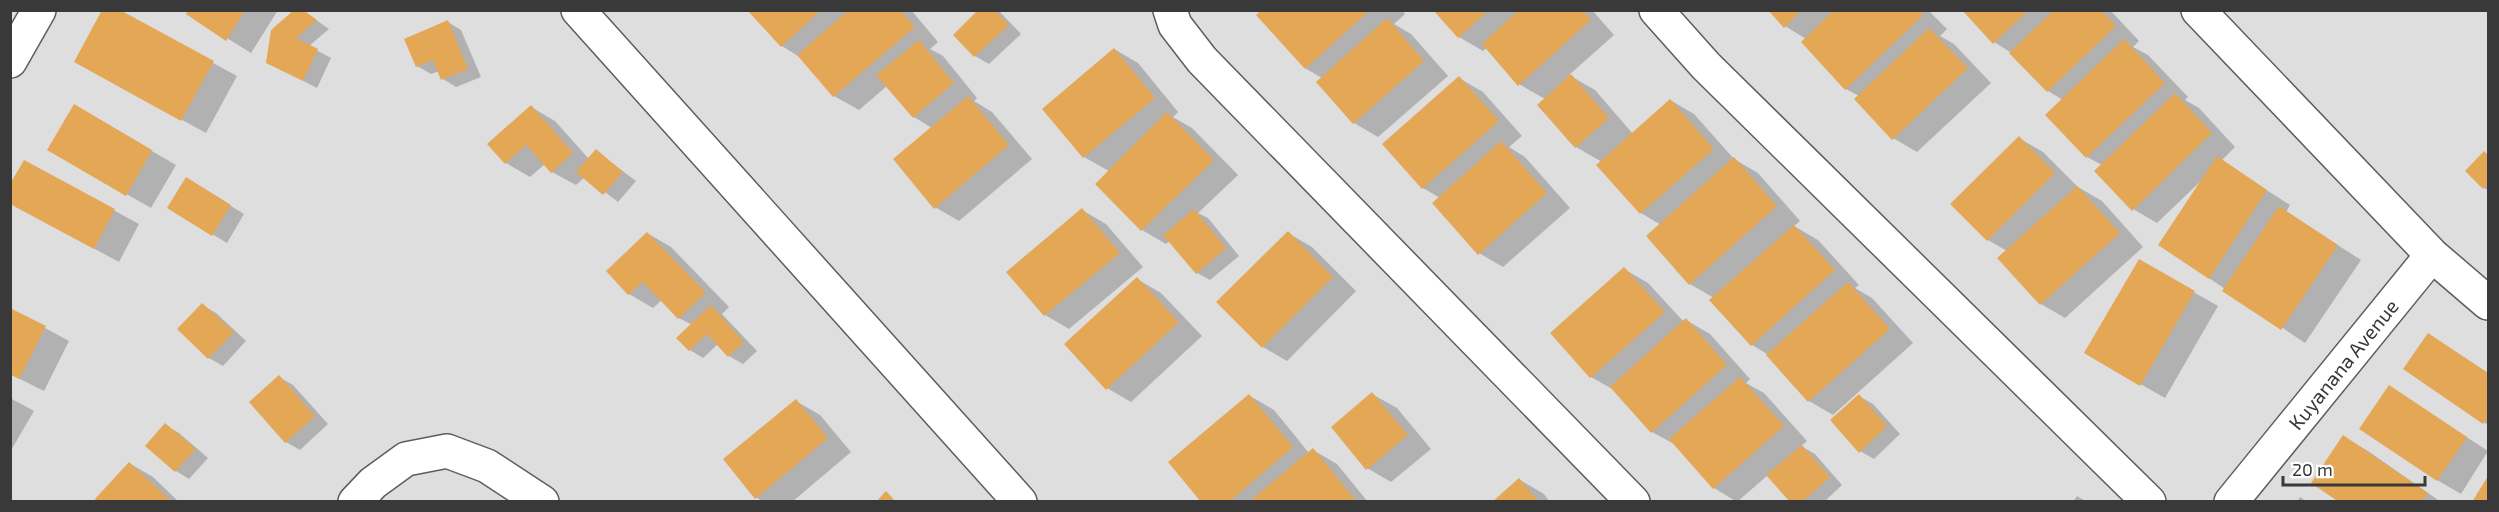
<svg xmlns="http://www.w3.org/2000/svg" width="2499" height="512" font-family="'Exo 2',sans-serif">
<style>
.shadow{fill:#0003}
.building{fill:#e3a755}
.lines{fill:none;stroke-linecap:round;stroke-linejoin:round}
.minor-casing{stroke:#5d5d5e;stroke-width:36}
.minor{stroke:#fff;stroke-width:33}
.labels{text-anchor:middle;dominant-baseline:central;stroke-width:4.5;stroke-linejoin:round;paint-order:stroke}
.street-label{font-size:20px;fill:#393939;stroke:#fff}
</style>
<rect width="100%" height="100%" fill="#dededf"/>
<!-- shadow -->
<path class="shadow" d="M190,10H278L251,53L188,14Z
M749,10H911L938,42L930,49L943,56L977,98L974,101L992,112L1032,159L959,221L935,207L932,128L914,117L887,86L859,110L834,96L801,58L782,46Z
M981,10H998L1021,34L989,64L975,56L955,35Z
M1263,10H1402L1405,14L1394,24L1411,34L1448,76L1378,137L1354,123L1318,82L1322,78L1305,68Z
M1435,10H1592L1614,35L1569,75L1595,90L1633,134L1670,100L1694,114L1734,159L1758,173L1800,221L1794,226L1818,240L1859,285L1855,288L1872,298L1913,343L1833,415L1809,401L1767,354L1752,345L1714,298L1690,284L1661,225L1641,213L1602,162L1576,147L1545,99L1519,84L1487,48L1483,51L1459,37Z
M1770,10H1928L1947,29L1940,36L1954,44L1991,83L1917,152L1893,138L1859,96L1846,89L1806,39L1785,26Z
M1964,10H2110L2139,41L2133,47L2148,55L2188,97L2185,100L2199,108L2235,147L2221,161L2290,205L2286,212L2361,260L2305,343L2160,245L2202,180L2157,223L2133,209L2102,165L2087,157L2063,100L2048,91L2010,52L1994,42Z
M312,17L329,29L309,46L331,58L317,88L267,62Z
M448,22L461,30L481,77L456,87L443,79L439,71L431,74L417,66Z
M1114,49L1138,63L1178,112L1173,117L1192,128L1238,175L1198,213L1208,218L1239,256L1210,280L1197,273L1170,241L1166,244L1142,230L1097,184L1109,171L1084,157Z
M213,63L237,76L206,133L100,75Z
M1459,78L1483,92L1522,136L1509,147L1525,157L1570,208L1503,267L1479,253L1440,198L1423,188Z
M74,106L176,165L151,208L49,150Z
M531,107L555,121L589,159L596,151L636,181L618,202L585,177L576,185L552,172L545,164L530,177L506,163Z
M2019,138L2043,152L2078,187L2102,201L2143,247L2065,318L2041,304L2007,251L1988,240Z
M2484,153L2488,155V190L2484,188Z
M25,162L139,224L119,262L28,213Z
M200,187L244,214L227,243L169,208Z
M1082,210L1106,224L1143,267L1069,329L1045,315Z
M647,233L671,247L729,307L722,314L757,351L743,364L729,356L718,344L703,358L690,350L692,325L679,318L662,300L653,308L629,294L608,271Z
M1288,233L1312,247L1356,291L1287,361L1263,347Z
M2139,261L2218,306L2165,398L2086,353Z
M1624,269L1648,283L1684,322L1686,320L1710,334L1750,379L1746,383L1764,393L1807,441L1801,446L1815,454L1842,485L1824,502H1792L1768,475L1737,502L1714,488L1676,445L1652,432L1614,390L1591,377Z
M1137,279L1161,293L1202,336L1131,402L1107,388Z
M202,305L216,313L246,341L223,366L209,358Z
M10,309L69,341L44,391L10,374Z
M2429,335L2488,373V425L2405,369Z
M279,377L293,385L328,424L300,450L286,442Z
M2389,387L2488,451L2461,494L2437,480Z
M1372,394L1397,408L1431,449L1391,482L1367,468Z
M1250,396L1274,410L1309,453L1313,450L1337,464L1368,502H1203Z
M1859,396L1873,404L1900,434L1874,459L1860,451Z
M10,398L34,411L10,452Z
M796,401L820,415L851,452L792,502H763L756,497Z
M165,425L179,433L208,458L189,479L176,471Z
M2344,437L2368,451L2441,502H2341Z
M129,463L153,477L179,502H100Z
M1520,480L1544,494L1550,502H1494Z
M2077,496L2087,502H2073Z
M2300,497L2307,502H2297Z"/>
<!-- building -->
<path class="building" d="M102,10H120L214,61L181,121L74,62Z
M188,10H245L226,41L186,14Z
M294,10H303L317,20L296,38L318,49L303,81L266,63L271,30Z
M747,10H821L781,47Z
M849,10H900L915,27L833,97L797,55Z
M978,10H995L1009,25L974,57L953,35Z
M1261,10H1370L1305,69L1256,15Z
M1433,10H1489L1458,38Z
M1519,10H1582L1591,20L1518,86L1482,44Z
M1768,10H1802L1784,28Z
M1834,10H1919L1923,15L1845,90L1801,42Z
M1962,10H2029L1993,44Z
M2054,10H2101L2116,26L2047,92L2009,53Z
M1387,18L1424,61L1353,124L1316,82Z
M448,20L468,69L441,80L433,60L416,67L404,39Z
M1929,28L1968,68L1892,140L1854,99Z
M2124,39L2165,83L2086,158L2045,115Z
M919,40L954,83L913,118L876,75Z
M1114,48L1155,98L1083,158L1042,109Z
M1571,74L1609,118L1575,148L1537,105Z
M1459,76L1499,121L1422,189L1382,144Z
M2175,93L2212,133L2132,211L2094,171Z
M968,96L1009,145L934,209L893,159Z
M1670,99L1714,149L1640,214L1596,165Z
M74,104L152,150L126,196L47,150Z
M531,105L573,153L551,173L526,145L505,164L487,144Z
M1167,112L1214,160L1141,231L1095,184Z
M2019,136L2055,173L1987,241L1950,204Z
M1501,141L1547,193L1478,255L1432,203Z
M596,149L623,172L603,195L576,172Z
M2484,151L2488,155V183L2483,189L2465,171Z
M2217,156L2267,190L2209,279L2158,245Z
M1734,157L1777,206L1689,285L1646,236Z
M24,160L115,209L94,249L10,204V184Z
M186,177L231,205L212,236L167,208Z
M2077,186L2120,233L2040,305L1997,258Z
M2279,206L2338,245L2281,330L2222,291Z
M1082,208L1120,253L1044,316L1006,272Z
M1194,209L1226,248L1196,274L1163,235Z
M1794,225L1835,270L1751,346L1709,300Z
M1288,231L1333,277L1262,348L1216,302Z
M647,232L706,293L678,319L643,282L628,295L606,271Z
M2139,259L2195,291L2140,386L2084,353Z
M1624,267L1665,312L1590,378L1550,333Z
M1137,277L1179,322L1106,390L1064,344Z
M1848,282L1890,329L1808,402L1766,355Z
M202,303L234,332L208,359L177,329Z
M711,305L744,342L728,357L707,334L689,351L676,338Z
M10,308L46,326L19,379L10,374Z
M1686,318L1727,365L1651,433L1610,387Z
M2428,333L2488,373V417L2483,424L2403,369Z
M279,375L315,416L285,443L249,402Z
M1740,377L1784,426L1713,489L1669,439Z
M2389,385L2467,437L2437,481L2359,429Z
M1372,392L1408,435L1366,470L1331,427Z
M1249,394L1293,447L1229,502H1201L1168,462Z
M1859,394L1887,426L1859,453L1830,420Z
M796,399L828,438L755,499L723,459Z
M165,423L196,449L175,472L145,446Z
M2343,435L2428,493L2422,502H2339L2311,483Z
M1802,445L1830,477L1802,502H1790L1766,475Z
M1313,448L1357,502H1249Z
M129,462L172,502H98L95,499Z
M2488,476V502H2472Z
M1519,478L1539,502H1492Z
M886,491L896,502H876Z"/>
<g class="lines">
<defs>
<path id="minor" d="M578,10L1020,502
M1170,10L1175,25L1202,60L1633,502
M1656,10L1706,66L2149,502
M2198,10L2432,255L2488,303
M10,61L39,10
M355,502L373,483L406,459L447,451L487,466L542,502
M2231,502L2432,255"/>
</defs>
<!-- minor casing -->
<use href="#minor" class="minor-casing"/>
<!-- minor -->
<use href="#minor" class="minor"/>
</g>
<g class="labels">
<!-- street labels -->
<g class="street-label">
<text transform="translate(2343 364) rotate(-51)">Kuyanana Avenue</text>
</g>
</g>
<!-- border -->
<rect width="2499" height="512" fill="none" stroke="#393939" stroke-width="24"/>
<!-- scale -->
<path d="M2283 476v9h142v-9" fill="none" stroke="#393939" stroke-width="3"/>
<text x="2292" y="476" font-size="18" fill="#393939" stroke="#ffffff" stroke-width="4.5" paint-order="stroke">20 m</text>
</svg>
